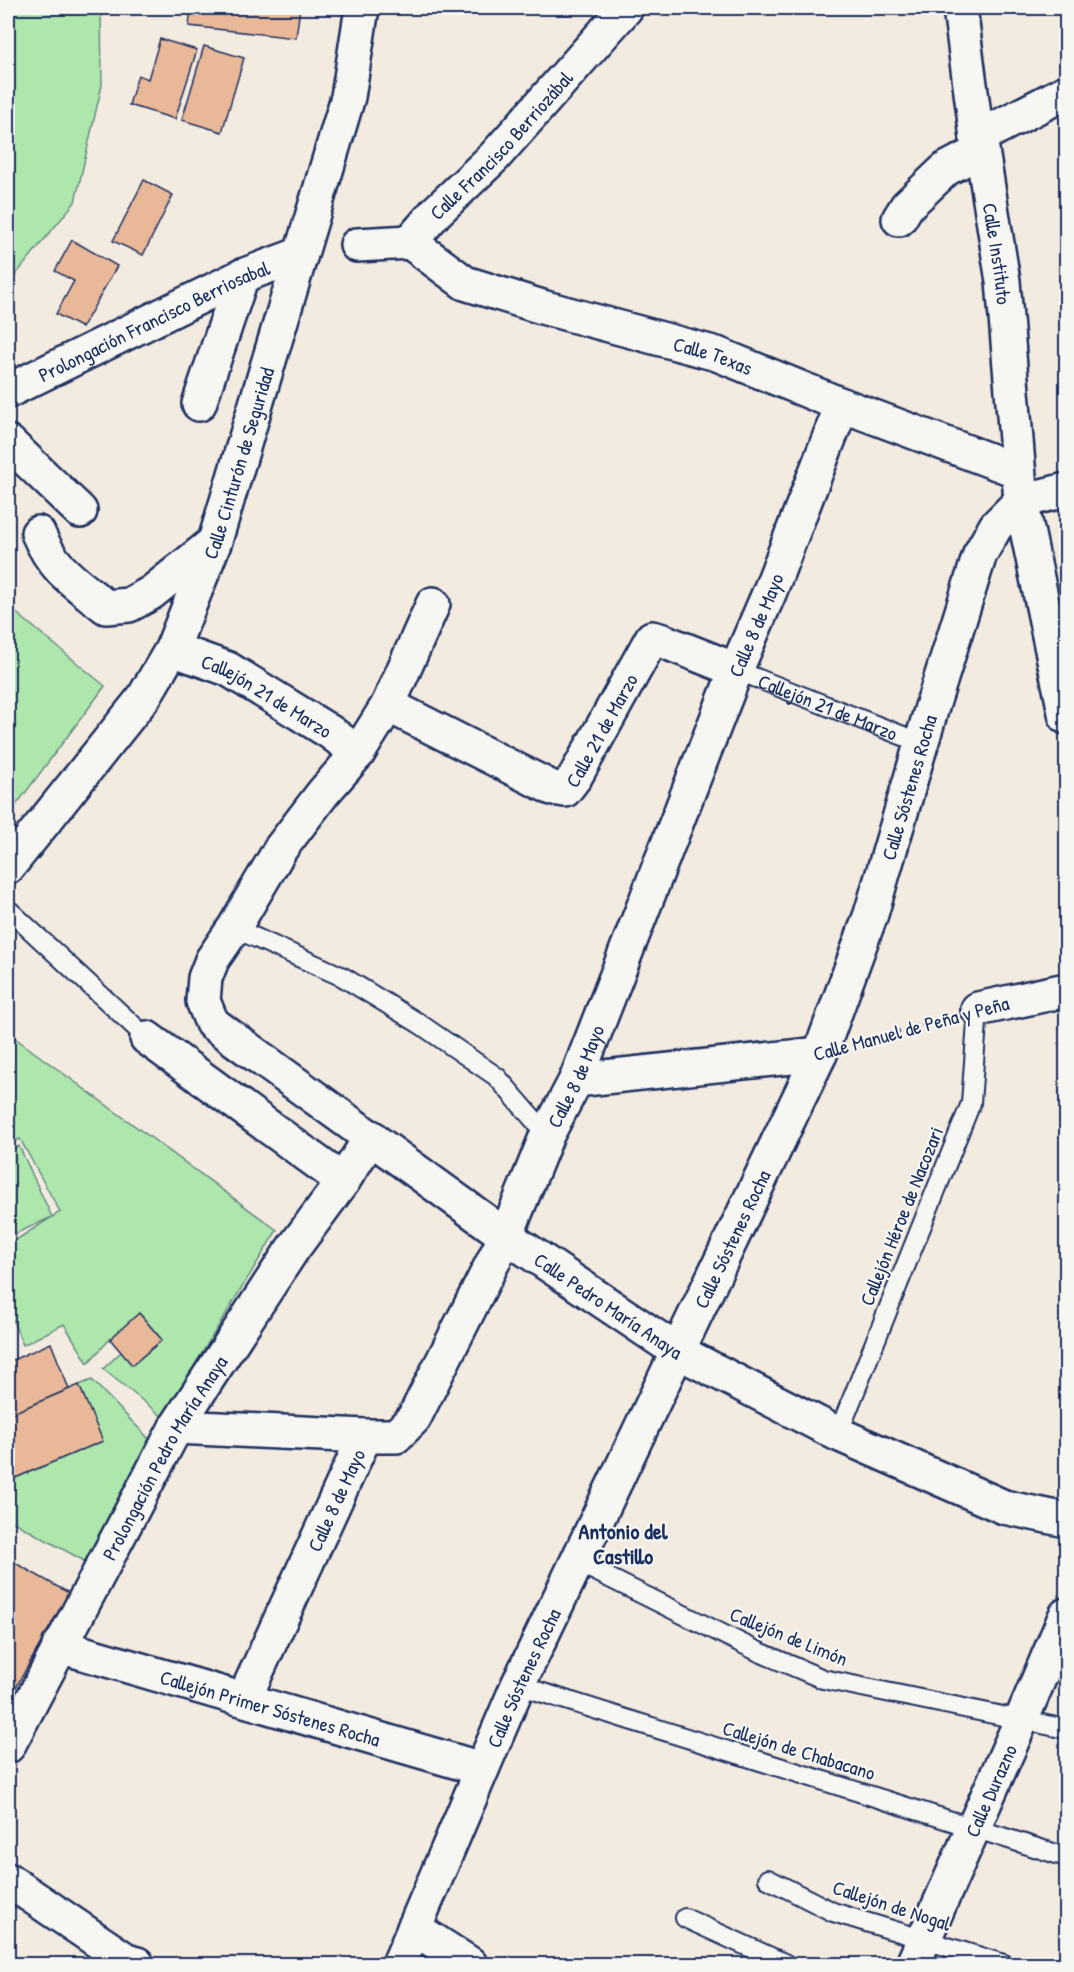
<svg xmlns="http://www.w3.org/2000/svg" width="1074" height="1972" font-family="'Patrick Hand',sans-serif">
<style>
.green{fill:#ade7ab;stroke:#648b84;stroke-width:1.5}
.building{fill:#e9b899;stroke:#1b2f5e;stroke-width:1.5}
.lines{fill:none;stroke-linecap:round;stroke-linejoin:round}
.lane-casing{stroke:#1b2f5e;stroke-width:22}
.street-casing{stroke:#1b2f5e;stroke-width:38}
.path{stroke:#1b2f5e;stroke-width:4;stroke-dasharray:1.5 4.5;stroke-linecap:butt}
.lane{stroke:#f6f6f2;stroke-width:18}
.street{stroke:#f6f6f2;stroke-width:33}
.labels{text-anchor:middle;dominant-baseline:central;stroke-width:4.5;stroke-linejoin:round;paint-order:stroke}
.street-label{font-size:20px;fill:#1b2f5e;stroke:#f6f6f2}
.quarter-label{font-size:22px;font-weight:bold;fill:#1b2f5e;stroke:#f6f6f2}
</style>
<rect width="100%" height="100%" fill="#f3eae0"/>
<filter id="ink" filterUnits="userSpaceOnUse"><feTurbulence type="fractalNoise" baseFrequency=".0167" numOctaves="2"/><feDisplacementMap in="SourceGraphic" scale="12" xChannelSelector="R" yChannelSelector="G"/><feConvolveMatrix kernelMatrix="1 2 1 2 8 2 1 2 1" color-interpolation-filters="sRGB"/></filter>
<g filter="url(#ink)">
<!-- green -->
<path class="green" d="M8,8H101L102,85L75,202L8,284Z
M8,606L105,686L8,816Z
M8,1033L277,1230L163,1417L103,1369L121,1352L133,1365L162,1340L140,1314L110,1339L88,1363L64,1324L23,1345L8,1309V1245L60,1212L20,1139L8,1144Z
M19,1146L52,1217L8,1237V1151Z
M92,1380L149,1439L86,1562L8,1519V1481L102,1441L79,1385Z"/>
<!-- building -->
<path class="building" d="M191,8H300L296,38L189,26Z
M160,39L197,50L175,119L129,105L138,75L148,79Z
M204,46L244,58L222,132L182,120Z
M144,180L173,195L143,255L113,241Z
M72,240L117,266L82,328L56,314L74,281L55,271Z
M139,1313L162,1340L132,1365L110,1339Z
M51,1343L69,1389L8,1415V1362Z
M79,1385L103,1441L8,1481V1415Z
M8,1559L69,1593L12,1694L8,1691Z"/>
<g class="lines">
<defs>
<g id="lane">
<path id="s1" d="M736,670L921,743"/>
<path d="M8,912L10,911L147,1038"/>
<path d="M234,928L343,977L420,1024L497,1077L547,1135"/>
<path d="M838,1434L971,1103L978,1009"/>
<path d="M577,1562L757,1651L823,1679L1066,1729"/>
<path d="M518,1685L1066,1857"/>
<path d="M768,1879L833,1912L1004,1964"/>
<path d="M685,1918L786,1964"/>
</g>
<g id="street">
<path id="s2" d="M960,8L977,138L982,150L1003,281L1021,501L1066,717"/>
<path d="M977,138L1066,92"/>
<path d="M899,219L907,206L946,169L982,150"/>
<path id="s3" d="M410,242L465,283L542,307L717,354L842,405L1018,471"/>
<path id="s4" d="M357,245L410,242L436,212L494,157L626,8"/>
<path id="s5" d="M8,391L242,276L301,254"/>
<path d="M199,404L242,276"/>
<path d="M8,442L80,511"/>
<path d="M1021,501L1066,490"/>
<path d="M38,533C54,571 75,582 106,607L129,605L151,593L212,544"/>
<path id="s6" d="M433,604L388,705L358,753L323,793L281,848L234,928L212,960L205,978L203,1001L212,1023L506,1236L677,1351L838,1434L1004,1507L1066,1520"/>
<path id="s7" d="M172,649L228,669L330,732L358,753"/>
<path id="s8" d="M388,705L552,788L565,790L575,777L652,638L663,641L736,670"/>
<path id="s9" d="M8,867L144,697L172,649L215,541L348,97L362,8"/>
<path d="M978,1009L1066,990"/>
<path d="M147,1038L343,1181"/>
<path d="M576,1080L820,1054"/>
<path id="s10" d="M176,1427L365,1436H396L414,1418L506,1236L547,1135L576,1080L736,670L770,591L842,405"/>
<path id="s11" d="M59,1646L482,1769"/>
<path id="s12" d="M244,1699L365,1436"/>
<path id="s13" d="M8,1746L176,1427L292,1250L343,1181L371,1137"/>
<path d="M8,1880L129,1962L137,1964"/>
<path d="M414,1928L470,1964"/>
<path id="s14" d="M399,1964L518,1685L820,1054L871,914L932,707L980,554L996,526L1021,501"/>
<path id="s15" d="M913,1964L1021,1721L1066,1615"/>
</g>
</defs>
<!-- lane casing -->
<use href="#lane" class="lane-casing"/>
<!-- street casing -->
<use href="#street" class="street-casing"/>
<!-- path -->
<path class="path" d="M858,1043L949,1017"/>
<!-- lane -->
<use href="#lane" class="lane"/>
<!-- street -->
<use href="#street" class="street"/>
</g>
</g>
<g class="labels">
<!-- street labels -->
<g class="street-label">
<text stroke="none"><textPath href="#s4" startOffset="186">Calle Francisco Berriozábal</textPath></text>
<text stroke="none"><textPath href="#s2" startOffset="249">Calle Instituto</textPath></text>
<text stroke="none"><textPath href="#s5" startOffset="162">Prolongación Francisco Berriosabal</textPath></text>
<text stroke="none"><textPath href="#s3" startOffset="327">Calle Texas</textPath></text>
<text stroke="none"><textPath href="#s9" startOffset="471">Calle Cinturón de Seguridad</textPath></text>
<text stroke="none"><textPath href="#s10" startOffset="1110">Calle 8 de Mayo</textPath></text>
<text stroke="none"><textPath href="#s7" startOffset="106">Callejón 21 de Marzo</textPath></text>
<text stroke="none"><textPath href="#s1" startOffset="99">Callejón 21 de Marzo</textPath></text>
<text stroke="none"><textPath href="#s8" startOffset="267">Calle 21 de Marzo</textPath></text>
<text stroke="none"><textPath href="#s14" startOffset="1284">Calle Sóstenes Rocha</textPath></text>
<text transform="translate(911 1028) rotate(-15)">Calle Manuel de Peña y Peña</text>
<text stroke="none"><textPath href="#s10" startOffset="624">Calle 8 de Mayo</textPath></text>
<text transform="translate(901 1216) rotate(-68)">Callejón Héroe de Nacozari</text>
<text stroke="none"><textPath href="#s14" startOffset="798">Calle Sóstenes Rocha</textPath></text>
<text stroke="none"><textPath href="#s6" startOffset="974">Calle Pedro María Anaya</textPath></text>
<text stroke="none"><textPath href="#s13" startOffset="328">Prolongación Pedro María Anaya</textPath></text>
<text stroke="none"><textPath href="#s12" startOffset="219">Calle 8 de Mayo</textPath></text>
<text transform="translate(789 1636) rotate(22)">Callejón de Limón</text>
<text stroke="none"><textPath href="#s14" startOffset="312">Calle Sóstenes Rocha</textPath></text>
<text stroke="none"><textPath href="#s11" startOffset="220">Callejón Primer Sóstenes Rocha</textPath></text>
<text transform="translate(799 1750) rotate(17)">Callejón de Chabacano</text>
<text stroke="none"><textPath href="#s15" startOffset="190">Calle Durazno</textPath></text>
<text transform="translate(892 1905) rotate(18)">Callejón de Nogal</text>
</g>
<!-- quarter labels -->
<g class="quarter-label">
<text x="623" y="1531">Antonio del<tspan x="623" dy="25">Castillo</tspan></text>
</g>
</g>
<!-- margin -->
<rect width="1074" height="1972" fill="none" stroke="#f6f6f2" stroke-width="30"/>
<rect x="15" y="15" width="1044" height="1942" fill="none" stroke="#1b2f5e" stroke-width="2" filter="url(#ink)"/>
</svg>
